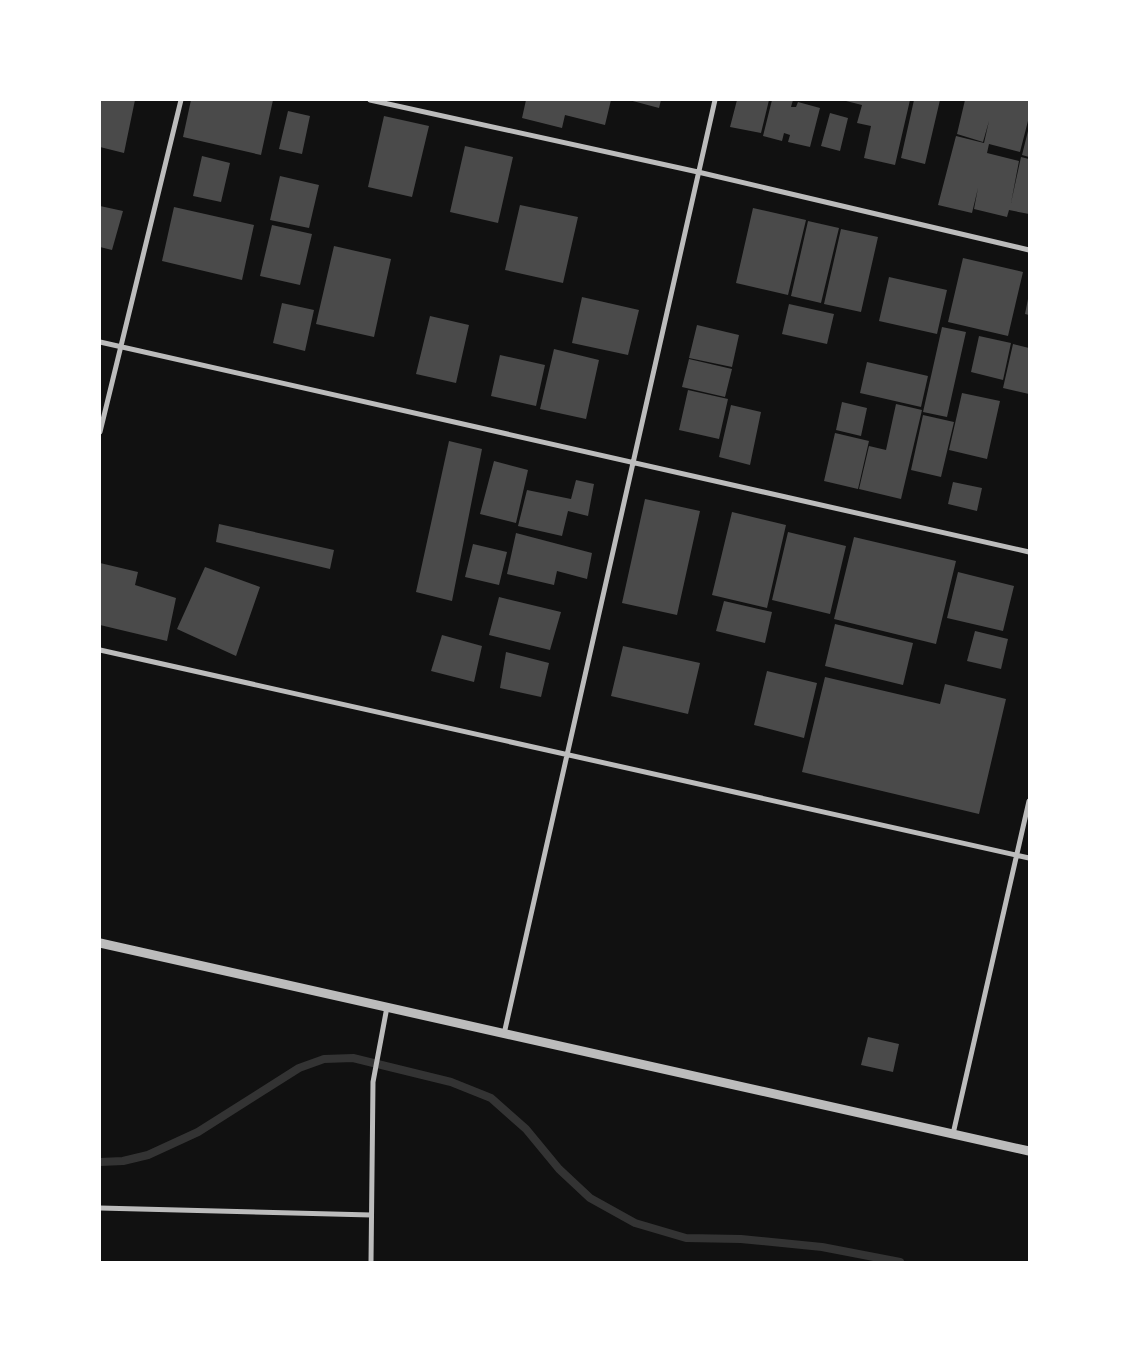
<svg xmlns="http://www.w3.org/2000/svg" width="1129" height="1362" font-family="'Asap Condensed',sans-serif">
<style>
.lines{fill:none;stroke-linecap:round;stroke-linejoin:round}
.stream{stroke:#333;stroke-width:8}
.building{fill:#4a4a4a}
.minor{stroke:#bcbcbc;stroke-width:5}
.tertiary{stroke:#bcbcbc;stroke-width:9}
</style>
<rect width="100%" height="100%" fill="#111"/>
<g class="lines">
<!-- stream -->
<path class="stream" d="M100,1162L123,1161L148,1155L198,1132L299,1068L324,1059L353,1058L451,1082L491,1098L526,1129L559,1169L590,1198L635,1223L686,1238L741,1239L822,1247L900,1262"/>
</g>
<!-- building -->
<path class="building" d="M100,100H135L124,153L100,147Z
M191,100H273L261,155L183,137Z
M526,100H611L605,125L565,115L562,128L522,118Z
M629,100H661L659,108Z
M737,100H769L761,133L730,127Z
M772,100H793L791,107H796L798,102L820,108L810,147L788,142L790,135L784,133L782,141L763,136Z
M842,100H910L895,165L864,158L871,126L857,123L862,105Z
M914,100H940L925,164L901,158Z
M965,100H1029V117L1020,152L989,144L987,153L1019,161L1011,203L1021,157L1029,159V214L1009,210L1007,217L974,209L978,188L972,213L938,205L956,136L984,143L989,121L983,142L957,134Z
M288,111L310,116L302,154L279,149Z
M830,113L848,118L840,151L821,146Z
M384,116L429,126L412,197L368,187Z
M1029,127V157L1022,155Z
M465,146L513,157L498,223L450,212Z
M202,156L230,163L221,202L193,196Z
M280,176L319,185L309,228L270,220Z
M520,205L578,217L563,283L505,270Z
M100,206L123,211L112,250L100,247Z
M174,207L254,225L242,280L162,261Z
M753,208L806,220L788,295L736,283Z
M808,221L839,228L821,303L791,296Z
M272,225L312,234L300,285L260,276Z
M841,229L878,237L861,312L824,304Z
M334,246L391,259L374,337L316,324Z
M963,258L1023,272L1008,336L948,322Z
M889,277L947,290L937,334L879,321Z
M582,297L639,310L628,355L572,343Z
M1028,299H1029V315L1025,314Z
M282,303L314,310L305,351L273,343Z
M789,304L834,314L827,344L782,334Z
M430,316L469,325L456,383L416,374Z
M697,325L739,335L732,367L689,358Z
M942,327L966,332L947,417L923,412Z
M979,336L1011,343L1003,380L971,372Z
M1013,344L1029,348V394L1003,388Z
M554,349L599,360L586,419L540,409Z
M500,355L545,365L536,406L491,396Z
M689,359L732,369L725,397L682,387Z
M867,362L928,376L921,407L860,393Z
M688,390L728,399L719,439L679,430Z
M962,393L1000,401L987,459L949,450Z
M842,402L867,408L861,436L836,430Z
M896,404L922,410L901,499L859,489L869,446L886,450Z
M731,405L761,412L750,465L719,457Z
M923,415L954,422L941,477L911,470Z
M835,433L869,441L858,489L824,481Z
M449,441L482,449L452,601L416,592Z
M494,461L528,470L516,523L480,514Z
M576,480L594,484L588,516L568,511L562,536L518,526L527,490L571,499Z
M953,482L982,488L977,511L948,504Z
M645,499L700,511L677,615L622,603Z
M732,512L786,525L767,608L712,595Z
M219,524L334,550L330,569L216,542Z
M788,532L846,546L830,614L772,600Z
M516,533L592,553L587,579L557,571L554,585L507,574Z
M854,537L956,561L936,644L834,619Z
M473,544L507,552L499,585L465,577Z
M100,563L138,572L135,585L176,598L167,641L100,625Z
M205,567L260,587L236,656L177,629Z
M958,572L1014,586L1003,631L947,618Z
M499,597L561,612L550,650L489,635Z
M724,601L772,612L765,643L716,631Z
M835,624L913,643L903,685L825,666Z
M975,631L1008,639L1001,669L967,661Z
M442,635L482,646L474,682L431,671Z
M623,646L700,663L688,714L611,696Z
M506,652L549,663L541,697L500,688Z
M767,671L817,683L804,738L754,725Z
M825,677L940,704L945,684L1006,699L979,814L802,772Z
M868,1037L899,1044L893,1072L861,1065Z"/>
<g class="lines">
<!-- minor -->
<path class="minor" d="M370,100L698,172L1029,250
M100,342L1029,552
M100,432L181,100
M100,650L1029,858
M504,1034L715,100
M953,1134L1029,801
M100,1208L371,1215
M371,1262L373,1082L387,1007"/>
<!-- tertiary -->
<path class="tertiary" d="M100,943L1029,1151"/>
</g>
<!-- border -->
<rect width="1129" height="1362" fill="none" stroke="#ffffff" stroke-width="202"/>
</svg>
